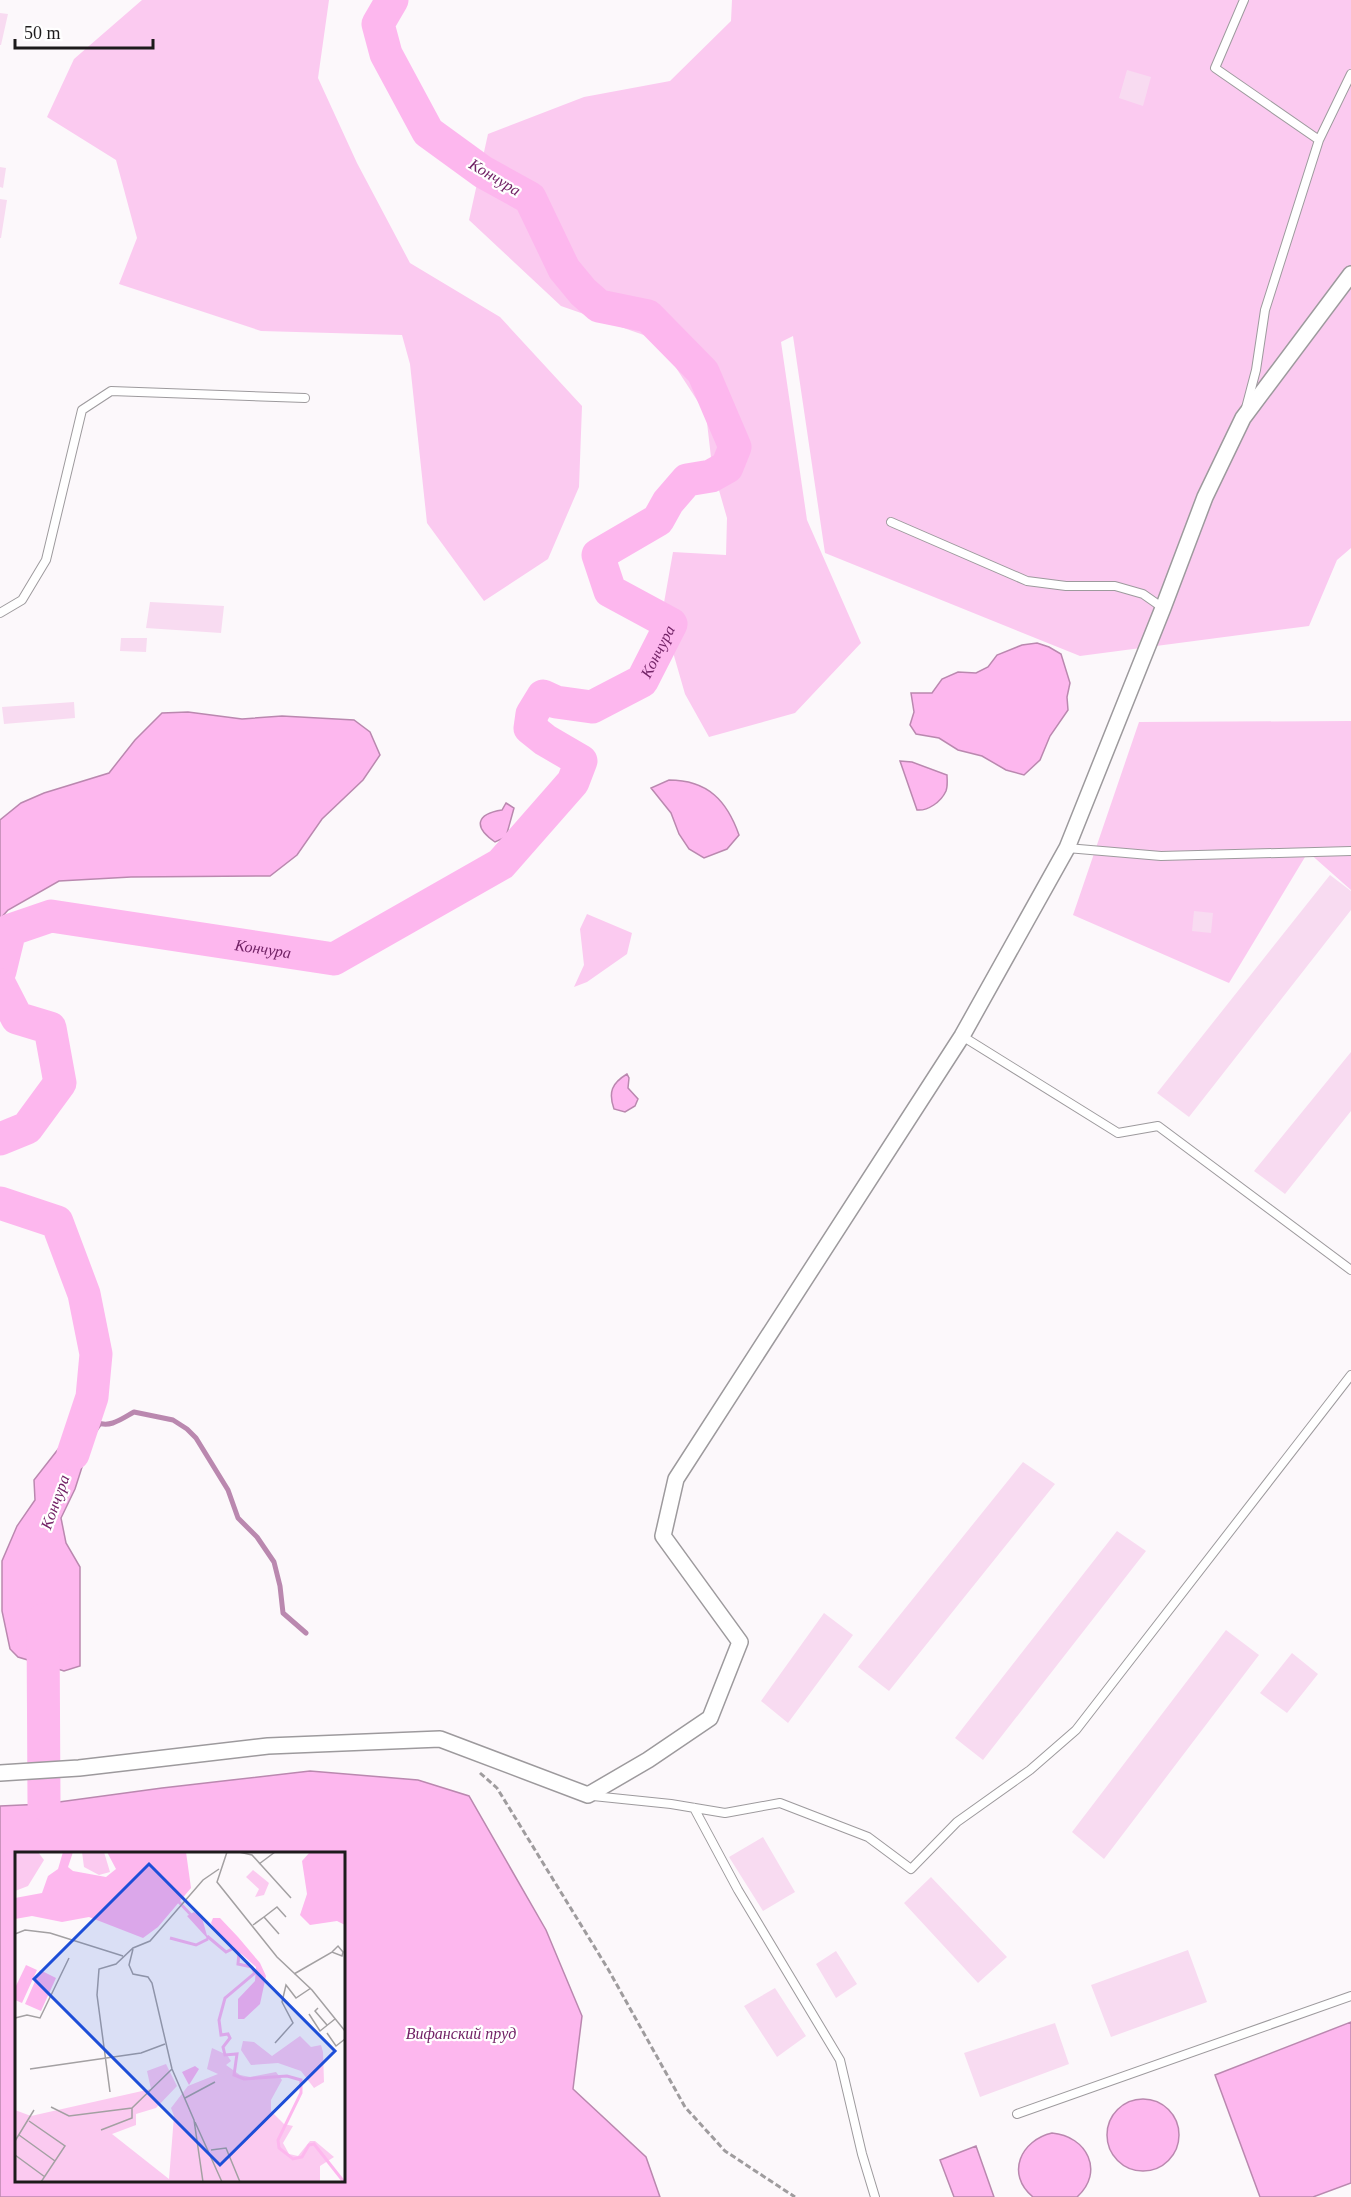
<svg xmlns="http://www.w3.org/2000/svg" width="1351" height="2197" font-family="Georgia,serif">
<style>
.green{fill:#fbcaf0}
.water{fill:#fdb7ee;stroke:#ba88af;stroke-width:1.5;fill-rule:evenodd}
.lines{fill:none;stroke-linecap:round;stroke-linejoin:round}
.stream{stroke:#ba88af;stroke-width:5}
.river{stroke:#fdb7ee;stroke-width:33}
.building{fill:#f8dbf1}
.service-casing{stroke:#9d9a9d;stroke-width:10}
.minor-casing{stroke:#9d9a9d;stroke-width:18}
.path{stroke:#9f9c9e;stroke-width:3;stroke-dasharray:6 3;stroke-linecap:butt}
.service{stroke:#fff;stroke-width:8}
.minor{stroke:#fff;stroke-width:15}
.labels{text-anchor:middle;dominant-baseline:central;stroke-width:4.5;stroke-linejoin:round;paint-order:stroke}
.water-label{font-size:16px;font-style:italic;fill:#722366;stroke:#fff}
.inset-river{fill:none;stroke:#fdb7ee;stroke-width:3}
.inset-road{fill:none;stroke:#a3a0a2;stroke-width:1.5}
.view{fill:#1d4ed8;fill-opacity:0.15;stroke:#1d4ed8;stroke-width:3}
.inset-edge{fill:none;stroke:#1d1b1c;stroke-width:3}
</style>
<rect width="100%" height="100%" fill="#fcf8fb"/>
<!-- green -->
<path class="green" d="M142,0H329L318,78L357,163L410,263L500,317L582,406L579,487L548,559L484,601L427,523L410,364L402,335L261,331L119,284L137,238L116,160L47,117L74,59Z
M732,0H1351V548L1337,560L1309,626L1080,656L825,553L793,336L781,342L807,520L861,643L795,713L709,737L685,694L662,614L673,552L726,555L727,518L712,466L706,414L658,340L561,306L469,220L488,134L584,97L670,81L731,21Z
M1351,721V890L1308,852L1229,983L1073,915L1139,722Z
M587,914L632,933L627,954L587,982L574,987L584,965L580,929Z"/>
<!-- water -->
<path class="water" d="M1037,643L1049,647L1061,654L1070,683L1067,697L1068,710L1050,736L1040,760L1024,775L1006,770L982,756L958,750L939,738L916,734L910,725L914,712L911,693H932L942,679L958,672L976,673L988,667L997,655L1022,645Z
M188,712L242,719L282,716L354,720L370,732L380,755L363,780L322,819L297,855L270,876L131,877L59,881L8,910L0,919V820L21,803L44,793L109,773L135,740L162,713Z
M900,761L912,762L947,775C947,779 948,786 946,791C941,802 928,811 917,810Z
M669,780C708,780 727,801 739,835L727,849L704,858L689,849L679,834L671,813L651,788Z
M506,803L514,808L506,837L495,842C473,827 476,814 502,810Z
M627,1074L629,1078L628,1088L638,1099L635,1106L625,1112L614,1109C608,1092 612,1083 627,1074Z
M88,1411L101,1425L91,1439L75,1489L61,1518L66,1543L80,1567V1666L64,1671L18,1657L10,1649L2,1611V1561L17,1526L35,1500L34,1480Z
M310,1771L418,1780L469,1796L546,1930L582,2016L573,2089L646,2157L660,2197H0V1806L44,1804L162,1788ZM16,1854H344V2180H16Z
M1351,2022V2183L1313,2197H1260L1215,2075Z
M1107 2135a36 36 0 1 1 72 0a36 36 0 1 1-72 0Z
M1052,2133C1087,2136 1105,2172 1077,2197H1033C1005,2174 1021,2140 1052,2133Z
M976,2146L994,2197H954L940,2160Z"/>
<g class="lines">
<!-- stream -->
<path class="stream" d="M97,1422C109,1429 123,1418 134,1412L173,1420L187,1429L196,1438L228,1490L238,1518L257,1537L274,1562L280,1586L283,1613L306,1633"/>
<!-- river -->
<g class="river">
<path id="s1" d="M0,971L10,930L51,916L334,959L501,864L573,782L581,761L545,740L530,728L532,714L543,696L556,702L592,707L642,681L671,624L610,591L598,555L658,520L668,502L687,480L711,476L727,467L735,447L703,372L648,316L599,306L583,292L564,269L530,198L483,172L428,132L386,54L378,24L392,0"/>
<path d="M0,985L17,1018L50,1028L60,1083L27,1128L0,1139"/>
<path d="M0,1203L57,1222L84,1294L96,1354L92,1397L73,1454"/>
<path d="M43,1620L44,1804"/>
</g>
</g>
<!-- building -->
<path class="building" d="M0,13L8,14L1,45H0Z
M1127,70L1151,77L1143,106L1119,98Z
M0,167L6,168L3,188L0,187Z
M0,199L7,200L1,238H0Z
M150,602L224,606L221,633L146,628Z
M121,638H147L146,652L120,651Z
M74,702L75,718L4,724L2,707Z
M1330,875L1351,891V910L1189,1117L1157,1093Z
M1194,911L1213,913L1211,933L1192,931Z
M1351,1052V1111L1285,1194L1254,1171Z
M1023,1462L1055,1484L889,1691L858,1667Z
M1117,1531L1146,1551L983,1760L955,1738Z
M824,1613L853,1635L788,1723L761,1701Z
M1226,1630L1259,1655L1104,1859L1072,1832Z
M1292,1653L1318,1674L1287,1713L1260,1693Z
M763,1837L795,1892L763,1911L729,1857Z
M931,1877L1007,1957L978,1983L904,1903Z
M1188,1950L1207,2002L1111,2037L1091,1985Z
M836,1951L857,1984L836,1998L816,1964Z
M775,1988L806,2036L777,2057L744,2006Z
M1055,2023L1069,2064L980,2097L964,2053Z"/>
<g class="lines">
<defs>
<path id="service" d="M1244,0L1215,68L1319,140
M1246,408L1256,370L1265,310L1319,140L1351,74
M891,522L1027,581L1066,586H1115L1143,594L1163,608
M0,613L22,600L46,560L82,410L111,391L305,398
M1067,848L1161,856L1351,851
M962,1036L1118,1133L1158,1126L1351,1270
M593,1796L671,1804L725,1813L780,1803L868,1837L911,1869L957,1822L1030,1770L1076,1730L1351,1375
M694,1808L738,1890L840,2060L862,2154L875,2197
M1017,2114L1351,1996"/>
<path id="minor" d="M0,1773L79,1768L268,1746L440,1739L588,1795L648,1760L710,1718L740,1642L663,1536L676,1479L962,1036L1067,848L1163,608L1205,497L1243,418L1351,274"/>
</defs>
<!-- service casing -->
<use href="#service" class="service-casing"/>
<!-- minor casing -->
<use href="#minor" class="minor-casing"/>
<!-- path -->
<path class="path" d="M480,1773L497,1788L608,1969L685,2107L725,2151L795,2197"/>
<!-- service -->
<use href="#service" class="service"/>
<!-- minor -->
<use href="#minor" class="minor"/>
</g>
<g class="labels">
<!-- water labels -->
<g class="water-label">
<text transform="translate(495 177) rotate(31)">Кончура</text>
<text stroke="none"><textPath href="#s1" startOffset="932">Кончура</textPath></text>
<text stroke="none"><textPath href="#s1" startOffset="300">Кончура</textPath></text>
<text transform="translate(55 1502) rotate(-70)">Кончура</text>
<text x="461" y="2033">Вифанский пруд</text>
</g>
</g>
<!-- overview -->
<g transform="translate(15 1852)">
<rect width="330" height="330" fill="#fcf8fb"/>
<path d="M0,0H23L29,8L13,34L0,39ZM67,0H89L95,20L84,23L69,15ZM238,18L254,31L249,43L240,45L244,37L231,25ZM285,184L296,195L306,193L308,200L309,230L299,236L286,219L263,211L236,213L226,198L228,189L239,190L257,204ZM197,196L212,203L216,209L211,213L225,223L235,225L261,220L267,228L256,248V259L269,272L278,274L268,291L274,302L283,304L295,289H300L319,305L305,314V330H0V258L16,264L136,237L132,219L151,212L162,234L141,256L121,262V273L97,282L154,327L159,264L156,256L173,234L203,222L192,217Z" fill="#fbcaf0"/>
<path d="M48,0H58L53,15L58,19L91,25L101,17L92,0H171L176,36L143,75L128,86L74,65L47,70L17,64L0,67V46L27,41L33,24L43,17ZM295,0H330V73L322,69L295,73L285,63L292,42L287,9ZM179,60L187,66L193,87L172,64ZM198,66H205L223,85L245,111L251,124L245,152L229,167H223V147L240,129L241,115L201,79L196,71ZM11,113L22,118L7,151L0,148V136ZM25,118L41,126L26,159L10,152ZM180,214L184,217L174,233L167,220Z" fill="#fdb7ee"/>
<path class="inset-river" d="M163,49L177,64M192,84L211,100L219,96L224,101L223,112L237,115L240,121L210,146L204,168L206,183L213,182L215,186L208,195L210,203L222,202L219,223L229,227L272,224L286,228V241L263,288L264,296L278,307L287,305L294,293L299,292L329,330M155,86L181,93L193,87"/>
<path class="inset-road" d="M212,0L202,30L262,105L297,138L330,179M224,0L237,3L276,46M244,12L260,0M249,65L262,55L271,65M238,73L249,65L264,82M0,82L10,78L35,81L108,104M118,97L114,113L118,122L133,125L137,131L157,217L179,268L188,330M279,122L317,100L327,104L328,100L323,94L317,100M303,156L300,159L312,173M294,162L305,179L320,167M0,166L12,163L25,166L54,106M312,181L321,194L330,187M260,191L278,171L267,150L271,133L281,146L296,136M15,217L126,201L150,192M95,240L82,143L84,117L101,112L118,96L135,89L188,28L204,17M170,246L200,230M36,255L54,264L117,256L157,217M14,269L50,294L26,330M180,270L207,330M86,278L117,266V256M4,283L40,309M0,289L19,258M196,298L211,296L225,330M0,303L30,325"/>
<path class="view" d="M134,12L320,199L205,313L19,127Z"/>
<rect width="330" height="330" class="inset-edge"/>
</g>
<!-- scale -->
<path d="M15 39v9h138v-9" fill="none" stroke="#1d1b1c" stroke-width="3"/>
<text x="24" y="39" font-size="18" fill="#1d1b1c" stroke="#ffffff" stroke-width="4.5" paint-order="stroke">50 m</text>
</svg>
